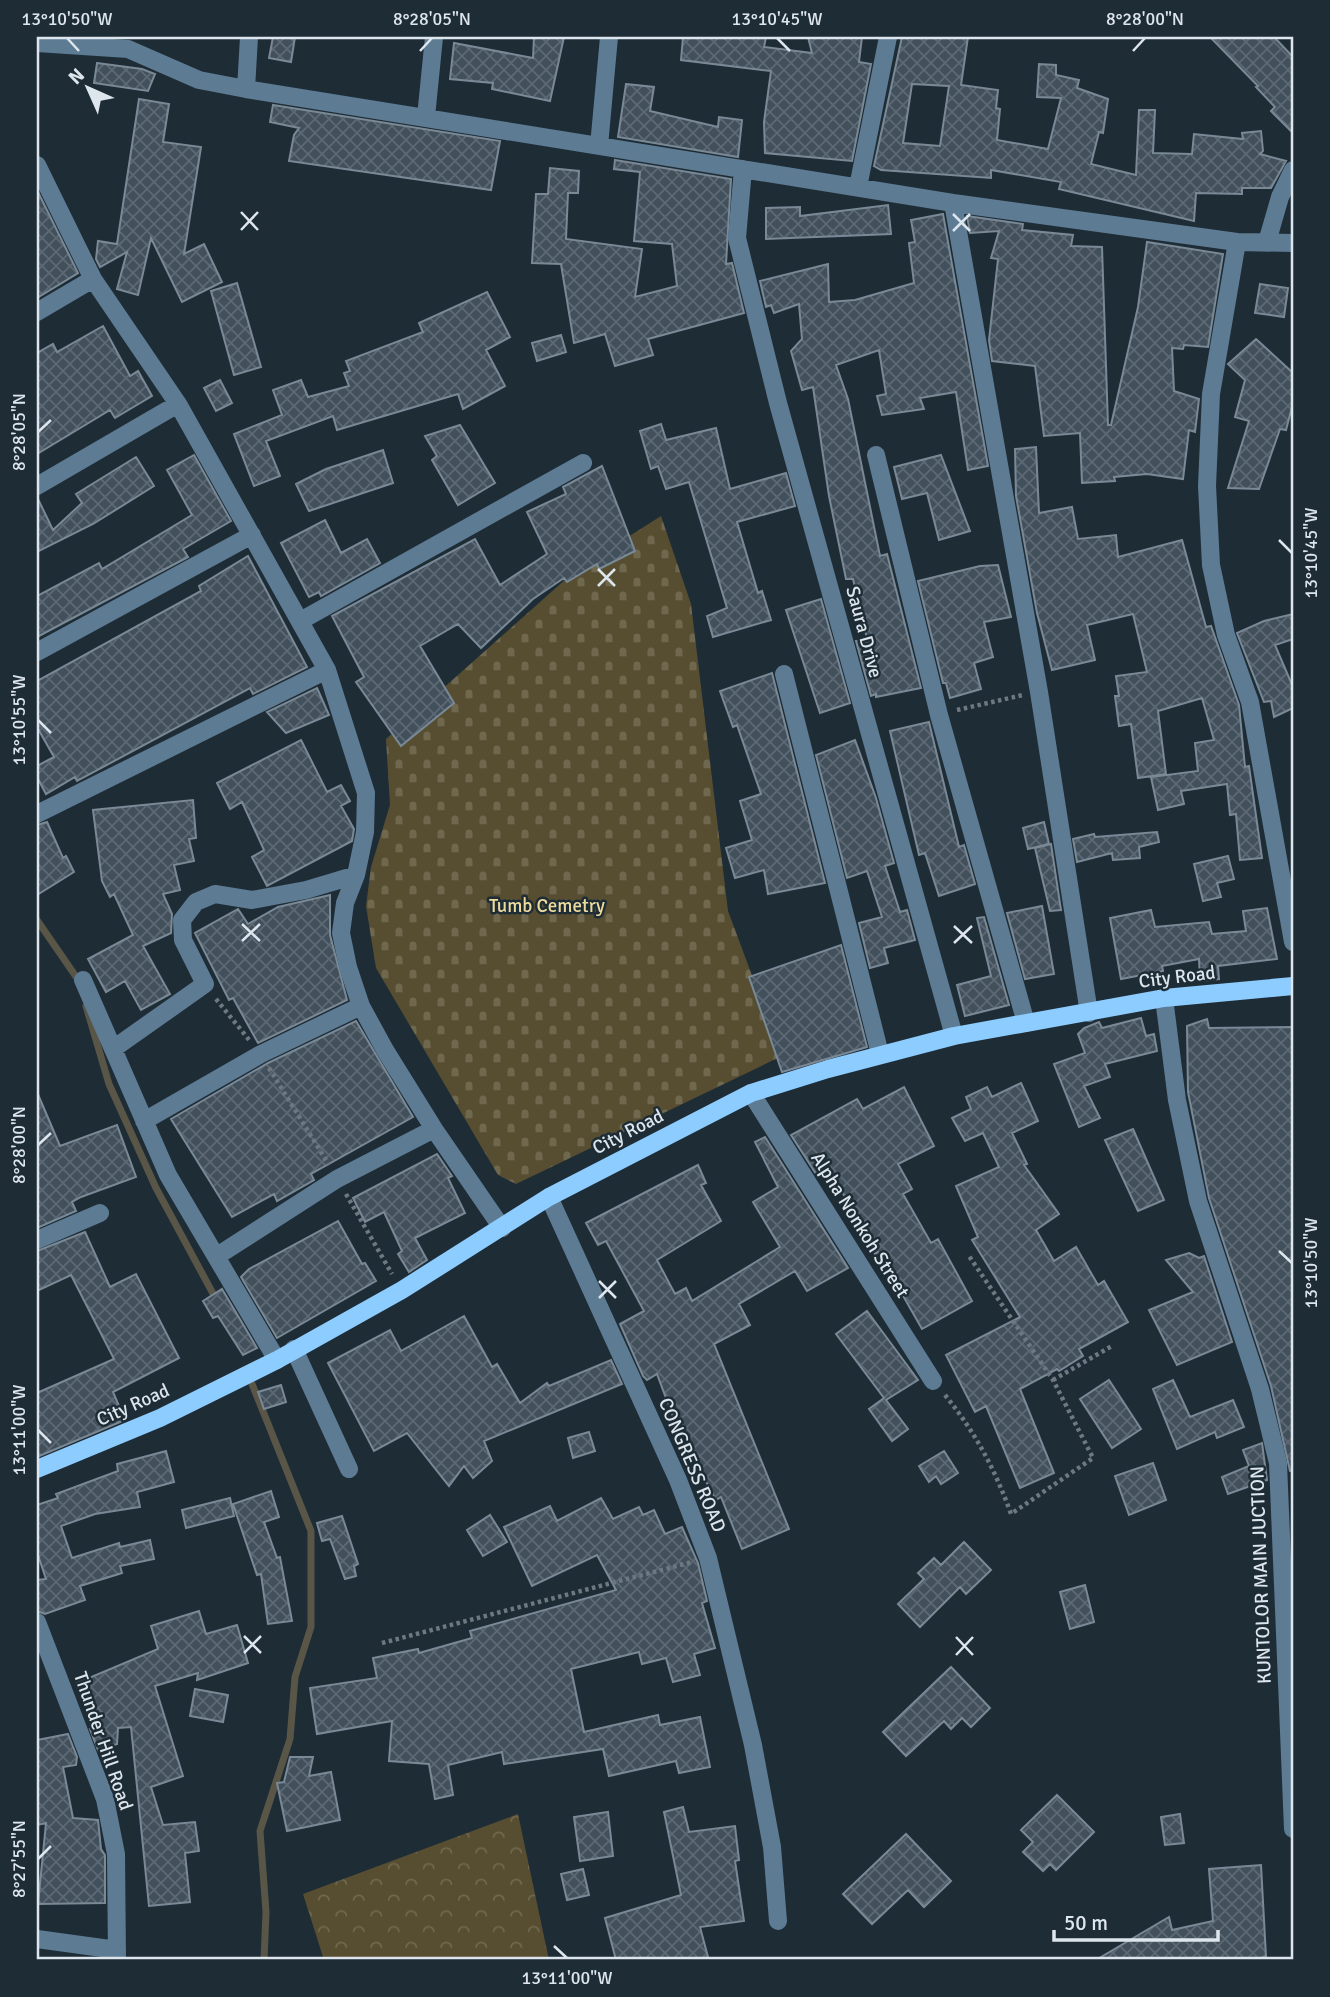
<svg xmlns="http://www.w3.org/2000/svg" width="1330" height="1997" font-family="Signika,sans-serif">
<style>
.cemetery{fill:url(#cemetery-stones)}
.park{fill:url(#park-crowns)}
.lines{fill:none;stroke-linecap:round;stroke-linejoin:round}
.stream{stroke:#595648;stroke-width:7}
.building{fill:url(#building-cross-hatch);stroke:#798996;stroke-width:2;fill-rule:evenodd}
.path{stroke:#6d7881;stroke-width:4.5;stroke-dasharray:3.5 3.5;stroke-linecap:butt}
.minor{stroke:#5d7b93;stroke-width:18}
.major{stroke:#8dccfe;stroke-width:18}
.ticks{fill:none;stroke:#dde6ed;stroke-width:2.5}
.labels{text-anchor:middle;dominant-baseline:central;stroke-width:5;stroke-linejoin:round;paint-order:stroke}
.street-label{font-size:19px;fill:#dde6ed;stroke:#1e2c36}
.park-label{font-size:19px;fill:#eddb9c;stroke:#1e2c36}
.neatline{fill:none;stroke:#dde6ed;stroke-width:2.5}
.ticks-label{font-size:18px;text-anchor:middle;fill:#dde6ed}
</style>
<defs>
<pattern id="cemetery-stones" width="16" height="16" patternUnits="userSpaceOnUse" patternTransform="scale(1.75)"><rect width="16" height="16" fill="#574e31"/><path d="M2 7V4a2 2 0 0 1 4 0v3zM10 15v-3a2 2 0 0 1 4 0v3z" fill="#6f684f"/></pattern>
<pattern id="park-crowns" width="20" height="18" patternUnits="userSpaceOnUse" patternTransform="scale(1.75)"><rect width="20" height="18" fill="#574e31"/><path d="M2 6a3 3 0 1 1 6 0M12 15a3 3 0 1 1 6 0" fill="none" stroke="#6f684f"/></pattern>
<pattern id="building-cross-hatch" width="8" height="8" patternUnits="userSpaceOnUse" patternTransform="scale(1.75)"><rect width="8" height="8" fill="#42505c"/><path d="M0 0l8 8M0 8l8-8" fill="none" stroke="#5d6974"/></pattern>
</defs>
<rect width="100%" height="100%" fill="#1e2c36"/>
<!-- cemetery -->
<path class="cemetery" d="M661,516L691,604L728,911L782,1056L516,1184L498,1175L376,968L366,906L371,867L390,805L386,739L576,570Z"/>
<!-- park -->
<path class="park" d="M518,1814L549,1960H324L303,1894Z"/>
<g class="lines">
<!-- stream -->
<path class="stream" d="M37,920L79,981
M86,1006L109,1084L156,1188L217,1301
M250,1379L311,1531V1627L295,1677L290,1739L260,1831L266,1912L264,1960"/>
</g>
<!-- building -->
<path class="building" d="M273,37H295L291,62L269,58Z
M534,37H564L550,101L492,89L493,83L450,79L454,43L533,58Z
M683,37H766L764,47L812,53L808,37H862L859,62L871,64L852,161L765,153L764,122L771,71L681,60Z
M902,37H968L961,85L998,90L996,108L1000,109L997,140L1048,149L1061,98L1037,97L1039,64L1056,65V75L1079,80L1077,88L1108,99L1103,133L1099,132L1091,164L1136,175L1139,110H1155L1153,153L1192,154L1194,134L1243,139L1242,133L1261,131L1263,151L1260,154L1286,161L1271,188H1242V194L1196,193L1194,221L1059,189L1061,182L991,170V178L881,170L874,166ZM912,84L949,86L940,146L903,143Z
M1210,37H1274L1293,57V133L1271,111L1275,107L1256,87L1258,86Z
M97,63L142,69L155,74L148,91L94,83Z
M626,84L654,87L650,111L718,127L719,117L742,120L738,157L618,137Z
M139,99L169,104L163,142L201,147L184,254L204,244L222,282L182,302L151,238L138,295L117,289L127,252L100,267L96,259L98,241L117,244Z
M273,105L500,141L491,190L289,161L294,135L299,128L270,122Z
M615,160L731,179L726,264L732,263L744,313L648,339L653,355L615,366L605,334L574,343L561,264L532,263L536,194H548L550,168L579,171L578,193H568L566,239L642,249L635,297L677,286L672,244L634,241L640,172L614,169Z
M37,190L78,273L37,298Z
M888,205L891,234L766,239V208L800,207V216Z
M943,214L988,466L968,470L956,392L920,398L924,409L882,415L877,396L886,394L879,350L836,365L848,399L880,556L887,554L921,688L876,697V694L871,696L856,641L867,639L853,579H846L829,496L813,387L802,390L791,351L802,339L799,304L774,313L771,305L766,307L760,281L828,264L829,302L855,300L914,283L909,243L915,242L911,220Z
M967,216L1023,224L1022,230L1073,235L1071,246L1102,247L1108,425H1111L1138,307L1147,242L1223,254L1208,347L1184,345L1183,349L1172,348L1174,391L1199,399L1195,432L1189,430L1183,479L1147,474L1114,477L1115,481L1082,483L1080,433L1044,436L1035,366L992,361L989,340L998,259L991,258L999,231L970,233Z
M237,283L261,367L234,375L211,291Z
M1260,284L1288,288L1284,317L1255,313Z
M487,292L510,337L486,350L505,386L463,409L458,394L337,430L333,416L266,441L280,476L254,486L234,434L282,415L273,390L301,380L308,397L349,386L344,373L350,371L346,361L423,332L419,323Z
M103,326L130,376L138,371L152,396L115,418L110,410L37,454V353L53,344L57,352Z
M561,335L566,352L537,361L532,343Z
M1256,339L1293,373V403L1286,430L1280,429L1259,489L1228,488L1249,421L1235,417L1245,380L1228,364Z
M220,380L232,403L216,411L204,388Z
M661,424L666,440L716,428L730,489L786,473L795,506L737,522L758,593L762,591L771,620L713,637L707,616L727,608L689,482L666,489L658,466L651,469L640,431Z
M460,425L495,483L458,505L432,460L437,456L425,436Z
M1036,447L1039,513L1072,507L1078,539L1116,535L1118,557L1182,540L1206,627L1211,626L1239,705L1245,767L1249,766L1262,858L1240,860L1236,814L1230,815L1227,784L1181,791L1184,804L1158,810L1151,777L1198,771L1195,743L1214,740L1202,698L1158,711L1166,774L1138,778L1131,724L1119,726L1115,696H1119L1116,676L1147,672L1133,614L1087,625L1095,660L1052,670L1037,613L1016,496L1015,449Z
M383,450L393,483L309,511L296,484L326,469Z
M194,455L231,521L183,549L188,557L37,637V596L99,563L102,569L192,515L167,470Z
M941,455L970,531L939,540L927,493L902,499L894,467Z
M136,457L154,486L93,524L37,552V497L53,530L82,503L76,494Z
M602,466L635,551L599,569L597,564L567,582L564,578L533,599L481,648L458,624L420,646L454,703L401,746L356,682L364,677L332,616L475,539L500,585L547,554L527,512L566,494L563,487Z
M325,520L341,553L367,539L380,563L321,596L319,592L309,597L281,543Z
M248,556L307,667L253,694L250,688L77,781L75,777L46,794L37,777V766L54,757L37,727V681L201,591L199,586Z
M998,565L1011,617L984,622L993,657L974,663L981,689L950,698L946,683H943L918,581L980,566Z
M821,599L850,703L820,713L786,610Z
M1293,614V639L1275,645L1293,687V708L1274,717L1271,701L1264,702L1237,633L1264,621Z
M772,673L825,883L768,894L764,870L735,878L726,848L752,840L740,801L761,794L737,725L733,727L720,691Z
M317,688L329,715L286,733L267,712Z
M929,722L959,847L964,845L975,884L939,896L925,853L919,855L890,731Z
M301,740L327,792L341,785L350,801L341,806L354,829L352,841L267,886L252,857L264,850L242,802L230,809L217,783Z
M855,740L876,798L894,863L885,866L900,912L907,910L915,940L884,948L888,963L870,968L859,923L882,917L867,871L847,878L816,755Z
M193,800L196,838L189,839L194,861L174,865L180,890L163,894L172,914L171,933L143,946L170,994L141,1010L125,981L106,992L88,959L133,935L114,894L110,897L102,881L93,810Z
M47,822L63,858L66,856L74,872L37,895V825Z
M1044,822L1049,844L1028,849L1023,828Z
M1157,832L1159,842L1139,847L1140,858L1113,860L1112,853L1077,862L1073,839L1094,834L1095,837Z
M1051,844L1061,910L1050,911L1035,848Z
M1228,856L1234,879L1217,883L1221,897L1203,901L1194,864Z
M330,895V935L347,1000L258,1043L233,998L229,1000L195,933L238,909L248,924L278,907Z
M1042,906L1054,974L1025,979L1007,913Z
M1267,908L1277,959L1218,966L1219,979L1200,981L1199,959L1162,966L1163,971L1121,979L1110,918L1151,910L1155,927L1209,922L1212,934L1246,931L1243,911Z
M984,917L1009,1005L965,1016L957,985L991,976L977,918Z
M841,945L867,1047L782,1072L749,977Z
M1141,1018L1146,1036L1154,1034L1157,1051L1105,1064L1110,1077L1084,1086L1100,1118L1079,1127L1054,1064L1085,1053L1078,1034L1084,1028L1099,1022L1102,1028Z
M1207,1019L1209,1028L1293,1027V1470L1290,1471L1271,1386L1209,1198L1188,1092L1187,1026Z
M356,1021L413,1117L311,1174L314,1180L277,1201L274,1194L232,1217L171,1119L268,1063Z
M1021,1083L1038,1121L1012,1133L1027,1164L1024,1165L1059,1214L1036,1230L1054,1261L1076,1247L1098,1285L1104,1281L1128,1322L1079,1349L1083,1356L1059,1371L1057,1369L1020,1389L1054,1473L1020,1488L986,1406L975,1412L946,1355L1020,1317L972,1240L978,1237L956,1186L999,1167L983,1133L965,1141L952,1118L971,1109L966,1097L987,1087L992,1097Z
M904,1087L934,1146L898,1164L912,1189L903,1194L931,1243L938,1239L972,1301L922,1329L878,1252L875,1254L829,1167L816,1174L791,1135L857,1099L863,1109Z
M37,1092L60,1146L117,1125L136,1177L81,1197L72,1202L76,1211L37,1228Z
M1133,1129L1164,1200L1138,1211L1105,1140Z
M765,1137L848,1268L807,1291L795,1271L739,1304L750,1325L714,1344L789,1529L742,1549L721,1497L716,1500L697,1465L678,1416L673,1417L657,1374L647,1380L643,1376L620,1324L644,1311L606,1241L598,1245L586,1223L698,1165L706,1183L701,1185L721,1221L657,1260L675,1294L686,1288L692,1301L780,1247L753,1202L778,1187L755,1142Z
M437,1154L452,1176L448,1178L465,1213L415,1238L427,1260L409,1272L398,1254L402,1251L384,1212L365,1222L353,1198Z
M338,1221L362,1264L365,1263L376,1281L277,1338L241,1277L249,1269Z
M85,1232L110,1287L136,1274L179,1358L113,1392L125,1420L37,1457V1393L114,1359L71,1275L37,1291V1251Z
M1189,1253L1199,1258L1204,1256L1232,1342L1177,1365L1149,1310L1193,1292L1166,1260Z
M222,1289L257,1348L243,1355L218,1316L213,1318L203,1301Z
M867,1311L918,1380L886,1400L908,1429L892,1441L869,1409L884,1398L836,1334Z
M464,1316L492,1367L497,1364L520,1403L547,1383L549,1386L611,1360L622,1384L484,1441L492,1461L473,1478L464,1466L449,1486L407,1433L374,1451L328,1363L390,1330L401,1351Z
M1109,1380L1141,1429L1112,1448L1080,1399Z
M1173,1380L1190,1417L1233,1400L1244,1427L1217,1438L1215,1432L1177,1449L1153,1389Z
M281,1385L286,1402L264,1409L258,1392Z
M589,1432L595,1451L573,1458L568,1438Z
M1262,1443L1267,1480L1228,1494L1222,1477L1249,1466L1243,1450Z
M166,1451L174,1482L137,1492L140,1507L95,1514L61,1526L72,1558L119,1543L120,1547L150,1540L154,1559L120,1566L122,1573L80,1586L85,1600L45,1614L37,1611V1580L46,1579L37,1552V1505L58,1498L56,1494L118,1471L117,1464Z
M944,1451L958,1473L941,1484L936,1476L929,1482L919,1466Z
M1153,1463L1166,1500L1129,1515L1115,1476Z
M271,1491L279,1517L264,1522L277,1558L280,1557L292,1621L268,1624L261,1574L257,1575L233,1504Z
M230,1498L234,1516L186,1528L182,1510Z
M601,1498L613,1519L639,1507L643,1515L654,1510L665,1534L682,1527L698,1563L707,1601L702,1603L715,1648L694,1654L700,1675L673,1682L666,1658L642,1664L639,1652L571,1669L584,1732L658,1715L660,1725L700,1717L710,1767L679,1773L676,1761L609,1776L603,1749L504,1764L502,1752L448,1765L453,1795L435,1799L429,1764L389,1761L392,1721L317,1734L310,1688L377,1678L373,1658L418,1649L419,1653L472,1638L470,1631L616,1590L597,1555L532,1586L504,1527L550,1506L557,1521Z
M490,1515L507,1542L483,1556L467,1530Z
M342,1516L358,1564L354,1566L356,1576L345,1579L330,1539L322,1541L317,1523Z
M964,1542L991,1570L966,1594L960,1587L920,1627L898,1604L924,1579L918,1573L934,1558L941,1565Z
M1085,1585L1094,1622L1070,1629L1060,1592Z
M199,1611L206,1634L237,1625L248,1663L197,1680L198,1673L155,1686L183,1776L151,1787L163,1825L195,1822L199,1851L185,1853L190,1902L149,1906L131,1727L118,1728L117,1744L98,1750L90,1729L97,1728L77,1683L158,1649L151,1626Z
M951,1667L990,1708L971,1727L962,1718L951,1729L944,1721L906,1756L883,1732Z
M195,1689L228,1695L223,1722L190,1716Z
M68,1734L77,1757L76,1765L63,1767L73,1818L98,1820L101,1849L105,1855V1903L38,1904L46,1823L37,1825V1740Z
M290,1757H313L309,1776L331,1772L340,1820L287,1831L277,1783L284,1782Z
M1057,1795L1094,1832L1056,1870L1050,1864L1043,1871L1023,1852L1033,1842L1021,1830Z
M683,1807L689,1832L735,1826L739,1860L735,1861L744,1921L700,1927L708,1957L698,1960H616L605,1918L681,1895L664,1812Z
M608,1812L613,1856L580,1861L574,1817Z
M1180,1814L1184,1843L1165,1845L1161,1817Z
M906,1834L951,1881L924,1907L908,1890L872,1924L843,1894Z
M1261,1865L1266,1957L1248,1960H1096L1169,1917L1172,1930L1213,1921L1209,1869Z
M583,1869L589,1895L567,1900L561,1874Z"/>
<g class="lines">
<!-- path -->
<path class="path" d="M957,710L1023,695
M216,999L250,1041
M269,1068L329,1165
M346,1194L392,1274
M1053,1380L1112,1346
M945,1395C975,1432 995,1469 1011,1514L1093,1458L1053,1380L969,1256
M382,1643L692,1562"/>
<!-- minor -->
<path class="minor" d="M37,43L128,49L199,80L246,89L953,203L1237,242L1293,243
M246,89L249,37
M426,117L434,37
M599,146L609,37
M37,165L93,279L178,404L327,670L366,793L365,832L356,875L345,903L341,933L348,967L361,1006L385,1050L434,1129L502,1228
M743,169L737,238L778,403L954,1036
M858,187L888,37
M953,203L1039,692L1089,1013
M1237,242L1211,394L1207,486L1211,565L1226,635L1250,702L1293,942
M1267,242L1280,197L1293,170
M37,312L93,279
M876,455L939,715L1026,1023
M37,486L178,404
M302,620L583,463
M37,652L252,535
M784,674L880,1054
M37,814L327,670
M83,980L168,1175L277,1360
M1164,998L1177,1100L1198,1201L1260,1389L1278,1463L1293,1829
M113,1049L205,984L183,940L182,920L196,902L215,894L252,900L306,890L356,875
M751,1093L933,1381
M144,1121L261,1054L361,1006
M549,1197L678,1480L708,1558L753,1745L772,1847L778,1921
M37,1240L100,1213
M217,1256L337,1179L434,1129
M294,1349L349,1469
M37,1622L105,1799L116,1854L117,1960
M37,1939L117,1950"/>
<!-- major -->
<path class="major" d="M37,1469L160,1418L277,1360L402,1290L549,1197L751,1093L828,1069L954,1036L1164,998L1293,986"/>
</g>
<!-- ticks -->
<path class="ticks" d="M67,38L79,51M777,38L790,51M420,51L432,38M1133,51L1145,38M241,212L258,230M953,214L970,231M241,230L258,212M953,231L970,214M38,432L51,420M1279,540L1292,553M598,569L615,586M598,586L615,569M38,720L51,733M242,924L260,941M954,926L972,943M242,941L260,924M954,943L972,926M38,1145L51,1133M1279,1251L1292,1263M599,1281L616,1298M599,1298L616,1281M38,1430L51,1443M244,1636L261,1653M956,1637L973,1655M244,1653L261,1636M956,1655L973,1637M38,1859L51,1846M554,1946L567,1958"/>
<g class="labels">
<!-- street labels -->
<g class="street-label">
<text transform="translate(864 632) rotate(75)">Saura Drive</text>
<text transform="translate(1177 977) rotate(-7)">City Road</text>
<text transform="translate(628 1132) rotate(-27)">City Road</text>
<text transform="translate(860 1225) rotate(58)">Alpha Nonkoh Street</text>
<text transform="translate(133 1405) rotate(-24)">City Road</text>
<text transform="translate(692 1465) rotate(67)">CONGRESS ROAD</text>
<text transform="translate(1261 1575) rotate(-92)">KUNTOLOR MAIN JUCTION</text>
<text transform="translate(103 1741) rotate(71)">Thunder Hill Road</text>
</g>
<!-- park labels -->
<g class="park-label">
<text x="547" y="906">Tumb Cemetry</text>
</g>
</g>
<!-- border -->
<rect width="1330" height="1997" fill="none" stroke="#1e2c36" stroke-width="77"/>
<!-- north arrow -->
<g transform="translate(88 88) rotate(315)" stroke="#1e2c36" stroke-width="5" paint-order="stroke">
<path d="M0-5L12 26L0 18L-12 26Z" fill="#dde6ed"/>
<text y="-10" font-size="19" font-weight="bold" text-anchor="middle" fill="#dde6ed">N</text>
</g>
<!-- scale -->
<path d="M1054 1930v10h164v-10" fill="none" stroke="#dde6ed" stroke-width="3.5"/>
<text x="1064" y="1930" font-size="21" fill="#dde6ed" stroke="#1e2c36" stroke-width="5" paint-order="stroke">50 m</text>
<rect x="38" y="38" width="1254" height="1920" class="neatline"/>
<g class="ticks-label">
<text x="67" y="25">13°10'50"W</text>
<text x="432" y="25">8°28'05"N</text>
<text x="777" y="25">13°10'45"W</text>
<text x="1145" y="25">8°28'00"N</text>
<text transform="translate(19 432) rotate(-90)" y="6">8°28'05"N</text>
<text transform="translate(1311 553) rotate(-90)" y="6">13°10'45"W</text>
<text transform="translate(19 720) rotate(-90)" y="6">13°10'55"W</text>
<text transform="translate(19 1145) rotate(-90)" y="6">8°28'00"N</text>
<text transform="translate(1311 1263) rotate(-90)" y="6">13°10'50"W</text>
<text transform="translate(19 1430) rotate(-90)" y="6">13°11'00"W</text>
<text transform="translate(19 1859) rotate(-90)" y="6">8°27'55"N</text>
<text x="567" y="1984">13°11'00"W</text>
</g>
</svg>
